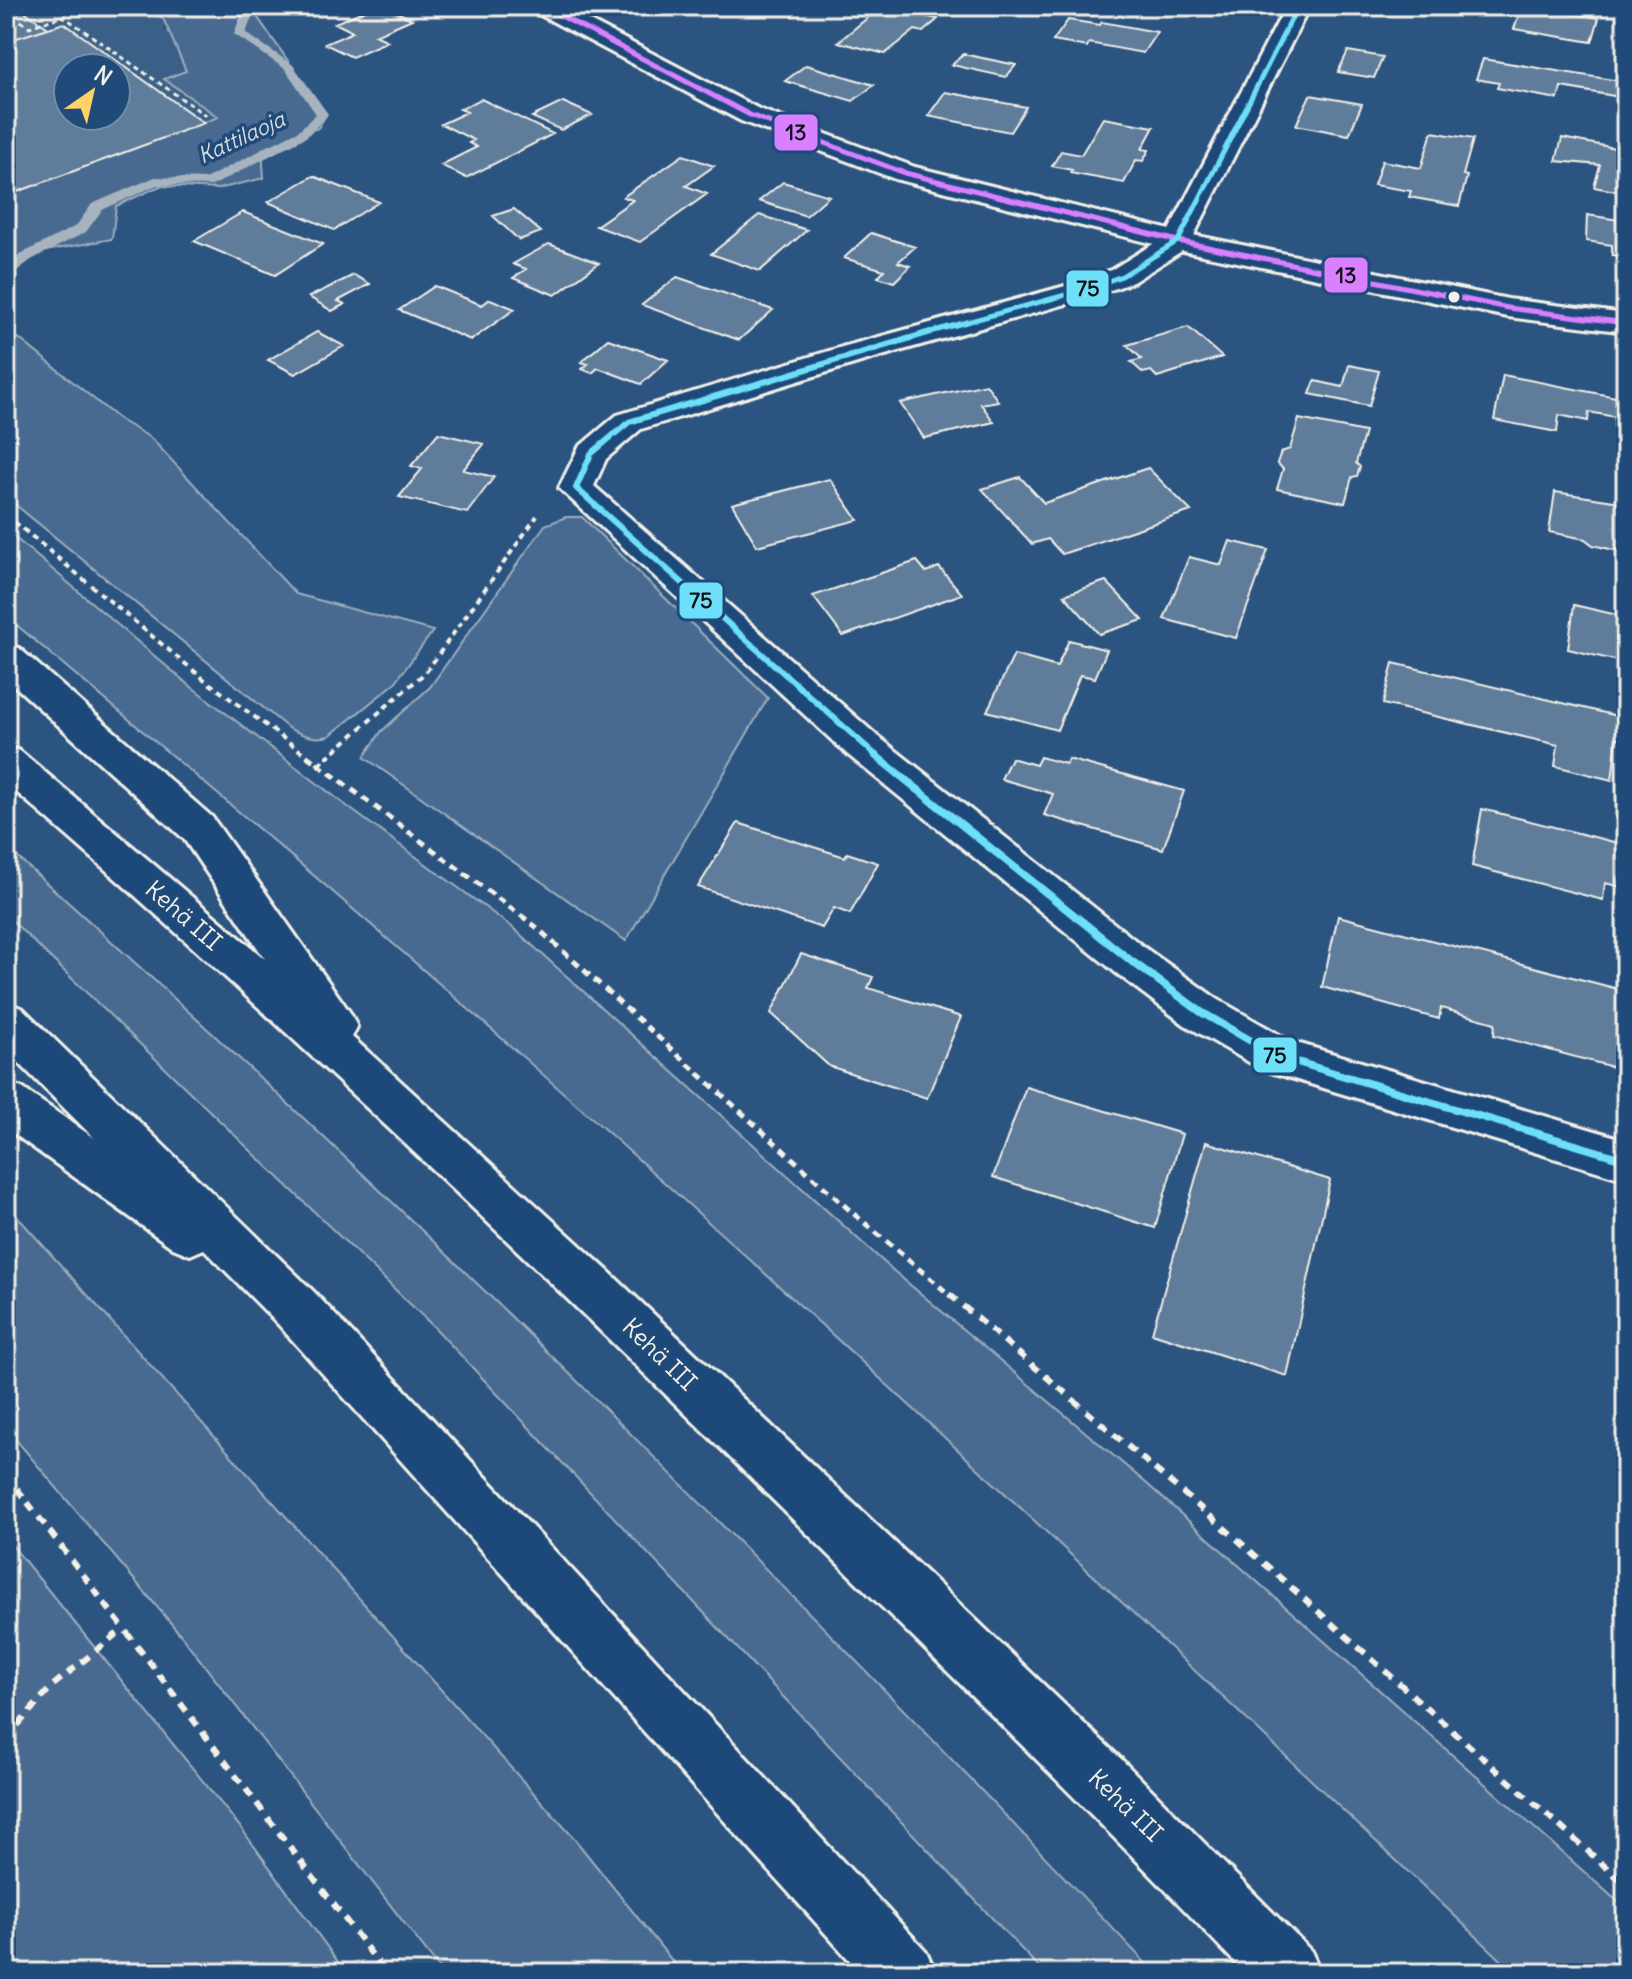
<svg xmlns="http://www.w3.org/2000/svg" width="1632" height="1979" font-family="Delius,sans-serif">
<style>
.built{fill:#3b6088;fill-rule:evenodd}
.green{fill:#496b90;stroke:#9eaebc;stroke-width:2}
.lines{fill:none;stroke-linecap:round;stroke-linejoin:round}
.stream{fill:#a7b4c0;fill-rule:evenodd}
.building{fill:#5e7b9a;stroke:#f4f1e8;stroke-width:2;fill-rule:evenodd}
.street-casing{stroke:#f4f1e8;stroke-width:6}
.secondary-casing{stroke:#f4f1e8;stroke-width:6}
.highway-casing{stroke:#f4f1e8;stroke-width:6}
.path-far3{stroke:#f4f1e8;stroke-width:3;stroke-dasharray:5 4;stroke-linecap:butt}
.path-far2{stroke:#f4f1e8;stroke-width:4;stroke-dasharray:6 5;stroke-linecap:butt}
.path-far1{stroke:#f4f1e8;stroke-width:5;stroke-dasharray:8 6;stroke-linecap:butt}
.path{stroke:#f4f1e8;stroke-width:6;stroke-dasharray:10 8;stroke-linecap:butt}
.street{fill:#1f4a7a;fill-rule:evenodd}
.secondary{fill:#1f4a7a;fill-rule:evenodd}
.highway{fill:#1f4a7a;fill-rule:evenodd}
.bus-1-casing{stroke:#1f4a7a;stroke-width:9}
.bus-2-far2-casing{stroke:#1f4a7a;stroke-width:9}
.bus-2-far1-casing{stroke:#1f4a7a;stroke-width:11}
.bus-2-casing{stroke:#1f4a7a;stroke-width:14}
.bus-1{stroke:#d880ff;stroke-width:5}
.bus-2-far2{stroke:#6ddff8;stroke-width:5}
.bus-2-far1{stroke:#6ddff8;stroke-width:6}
.bus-2{stroke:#6ddff8;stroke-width:8}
.bus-dot{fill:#f4f1e8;stroke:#1f4a7a;stroke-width:3}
.labels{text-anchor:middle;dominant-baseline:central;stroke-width:7;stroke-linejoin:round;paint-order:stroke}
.far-water-label{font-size:22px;font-style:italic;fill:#dadddb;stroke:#1f4a7a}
.street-label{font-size:24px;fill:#f4f1e8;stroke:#1f4a7a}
.line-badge{stroke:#1f4a7a;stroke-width:3}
.pale-badge-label{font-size:22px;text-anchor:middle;font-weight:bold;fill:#111}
</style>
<rect width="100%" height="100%" fill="#2c5481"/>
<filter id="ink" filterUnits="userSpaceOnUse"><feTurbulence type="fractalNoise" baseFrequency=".0125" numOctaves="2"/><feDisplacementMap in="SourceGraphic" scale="16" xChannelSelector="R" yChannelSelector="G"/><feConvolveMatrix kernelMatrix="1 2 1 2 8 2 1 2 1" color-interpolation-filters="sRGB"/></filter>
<g filter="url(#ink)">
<!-- built -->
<path class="built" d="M6,6H195L163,29L277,107L6,206ZM68,68H116V116H68Z"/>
<!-- green -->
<path class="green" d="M259,6L256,15L326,115L318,128L262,149L264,178L218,189L160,186L116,206L112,239L40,252L6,277V196L218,117L164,79L186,71L163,18L143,7Z
M6,328L120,420L151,438L296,594L433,631L394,684L329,736C313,740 303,735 288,728L6,497Z
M566,517H582L768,698L626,941L364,757L381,732L430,687L545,525Z
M6,530L184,681L352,810L512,927L896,1273L1146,1483L1626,1909V1973H1515C1126,1604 734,1235 326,886C220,795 112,706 6,616Z
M6,847C407,1202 788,1583 1155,1973H1044L435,1328L6,915Z
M6,1204L573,1837L682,1973H443L180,1634L6,1428Z
M6,1538L241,1828L346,1973H6Z"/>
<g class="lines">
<!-- stream -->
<path class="stream" d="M244,6H256L246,33L293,65L328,114L326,117L306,137L212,186L157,185L102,210L86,232L31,260L6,279V268L21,254L76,226L92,204L155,177L205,179L298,131L316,114L285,69L234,34Z"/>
</g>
<!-- building -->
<path class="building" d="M6,6H17L48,28L17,38L6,30Z
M375,6H383L412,19L375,35L388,41L352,57L325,44L353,32L335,23Z
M882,6L938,19L923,32L915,30L885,54L838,42Z
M1522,6L1599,18L1592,42L1514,29Z
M1068,20L1100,25L1102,22L1157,32L1143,53L1089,43L1087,47L1053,41Z
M64,23L204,123L6,196V30L17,38ZM68,68H116V116H68Z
M1348,51L1383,57L1374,78L1338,72Z
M963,54L1016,65L1006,77L952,65Z
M1483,59L1626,82V98L1561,87L1558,99L1497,88L1499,83L1476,79Z
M806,65L874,85L853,101L785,81Z
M945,92L1026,107L1010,132L928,116Z
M1310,95L1362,104L1349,135L1296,125Z
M481,99L553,134L466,178L441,165L477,147L469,143L474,140L441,124L467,112L460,109Z
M563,102L592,115L561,130L532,117Z
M1103,118L1154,127L1142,149L1149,150L1143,161L1136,160L1124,183L1070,173L1072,170L1052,166L1061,151L1081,155Z
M1432,132L1473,139L1463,175L1467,176L1459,206L1409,197L1411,191L1374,185L1382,161L1421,168Z
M1562,138L1626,150V193L1594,187L1600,165L1556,161Z
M683,155L714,166L686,186L707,194L640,242L596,226L633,200L623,197Z
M313,176L379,202L334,230L268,202Z
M783,182L829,196L806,216L759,201Z
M514,209L541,232L519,240L493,216Z
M243,212L323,244L275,275L194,241Z
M759,215L807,230L760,271L711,254Z
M1587,215L1626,221V257L1612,255V245L1586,241Z
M871,233L915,247L898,262L910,266L894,282L878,277L884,270L844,258Z
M549,244L599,263L555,295L513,278L526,269L513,264Z
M354,275L370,284L338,301L345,304L332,311L309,297Z
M677,277L773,310L739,340L642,305Z
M435,286L482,305L490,299L515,309L471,340L399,310Z
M1188,327L1222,357L1157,377L1151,371L1143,373L1131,362L1142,359L1127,345Z
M317,332L344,346L295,374L268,360Z
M608,339L668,360L641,384L598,368L592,373L582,369L588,364L581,362Z
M1349,365L1379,371L1369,406L1310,394L1315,381L1343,387Z
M1503,375L1626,399V428L1614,426L1615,417L1589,412L1588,421L1559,415L1557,432L1494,420Z
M986,384L998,401L981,404L994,422L924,438L900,403Z
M1299,419L1365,432L1356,463L1360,467L1357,476L1352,477L1345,503L1277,489L1283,469L1277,463L1281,452L1290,449Z
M438,433L484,444L463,470L494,477L467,513L399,497L422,469L411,466Z
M1148,468L1191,511L1062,554L1048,539L1032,544L982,489L1020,477L1044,503Z
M830,479L858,520L757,546L732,504Z
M1555,492L1620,502L1626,506V548L1614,550L1593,545L1585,539L1549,532Z
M1230,541L1268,550L1236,638L1164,619L1189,557L1221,565Z
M917,561L926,572L939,567L962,594L843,636L813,596Z
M1106,581L1143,620L1099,634L1064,595Z
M1574,605L1626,617V663L1568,649Z
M1069,640L1107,650L1095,678L1080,675L1057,730L987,711L1014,655L1057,667Z
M1393,663L1626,718V740L1617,738L1612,780L1555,766L1558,745L1383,704Z
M1040,757L1066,764L1068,759L1184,791L1163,849L1044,815L1053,794L1001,779L1011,758L1036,765Z
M1482,809L1626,845V888L1605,883L1603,900L1472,866Z
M738,823L845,857L847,853L878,863L850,914L834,908L822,928L698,887Z
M1338,916L1626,991L1620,1069L1494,1035L1495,1023L1441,1008L1439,1019L1322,987Z
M801,954L873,977L868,988L961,1017L927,1098L829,1066L771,1013Z
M1026,1087L1182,1134L1155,1228L993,1177Z
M1206,1142L1330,1180L1287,1376L1152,1333Z"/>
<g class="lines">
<defs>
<path id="street" d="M556,6H590C582,17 561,22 548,19L545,14Z
M1286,6H1310L1188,247L1133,282L1091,297L864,361L641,429L606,459L594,486L875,734L1145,948L1217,999L1290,1041L1626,1140V1180L1261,1069L1185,1025L1115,972L847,754L559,488L579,447L617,415L842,347L1069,285L1111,270L1166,236Z"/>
<path id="secondary" d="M530,6H561L759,109L915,167L1178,232L1508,299L1626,314V332L1508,317L1178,250L895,179L741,121L533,11Z"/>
<path id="highway" d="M6,644L19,648L212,817L351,1014L357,1027L352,1037L607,1270L927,1573L1122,1760L1311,1951L1321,1973H1245C1087,1806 921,1646 757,1484C513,1244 266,1006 6,783V747L20,751L265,959L184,839L6,678Z
M6,1003L22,1008L314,1292L926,1951L936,1973H861L278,1324L204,1249L190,1255L173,1248L6,1128V1083L22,1088L94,1138L6,1050Z"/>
</defs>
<!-- street casing -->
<use href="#street" class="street-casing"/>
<!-- secondary casing -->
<use href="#secondary" class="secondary-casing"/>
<!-- highway casing -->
<use href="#highway" class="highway-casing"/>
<!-- path-far3 -->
<path class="path-far3" d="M6,10L29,27L63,16L208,117
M6,247L12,243"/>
<!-- path-far2 -->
<path class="path-far2" d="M6,515L205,680L310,758
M326,758L426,672L537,516"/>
<!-- path-far1 -->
<path class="path-far1" d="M307,756L535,926L854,1214L951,1296
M317,766L329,756"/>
<!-- path -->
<path class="path" d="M949,1294L1230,1533L1626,1885
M6,1474L386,1973
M6,1739L52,1686L123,1629"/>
<!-- street -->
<use href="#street" class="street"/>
<!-- secondary -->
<use href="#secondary" class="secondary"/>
<!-- highway -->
<use href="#highway" class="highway"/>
<defs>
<path id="bus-1" d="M542,6L750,115L905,173L1178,241L1508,308L1626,323"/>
<path id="bus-2-far2" d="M923,334L1080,291L1122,276L1178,241L1298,6"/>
<path id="bus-2-far1" d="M879,758L576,488L591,454L629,422L931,332"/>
<path id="bus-2" d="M876,756L1130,960L1201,1012L1277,1056L1626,1160"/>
</defs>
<!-- bus-1 casing -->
<use href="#bus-1" class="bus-1-casing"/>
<!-- bus-2-far2 casing -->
<use href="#bus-2-far2" class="bus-2-far2-casing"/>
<!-- bus-2-far1 casing -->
<use href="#bus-2-far1" class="bus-2-far1-casing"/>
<!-- bus-2 casing -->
<use href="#bus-2" class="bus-2-casing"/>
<!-- bus-1 -->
<use href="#bus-1" class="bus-1"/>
<!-- bus-2-far2 -->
<use href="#bus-2-far2" class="bus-2-far2"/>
<!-- bus-2-far1 -->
<use href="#bus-2-far1" class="bus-2-far1"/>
<!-- bus-2 -->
<use href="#bus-2" class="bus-2"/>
</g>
</g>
<!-- markers -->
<circle class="bus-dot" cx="1454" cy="297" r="7"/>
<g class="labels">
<!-- far-water labels -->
<g class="far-water-label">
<text transform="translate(241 137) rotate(-25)">Kattilaoja</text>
</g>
<!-- street labels -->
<g class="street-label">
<text transform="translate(184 915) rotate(41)">Kehä III</text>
<text transform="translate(660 1354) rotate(44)">Kehä III</text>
<text transform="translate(1126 1805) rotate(44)">Kehä III</text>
</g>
</g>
<g class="line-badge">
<rect x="773" y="113" width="46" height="39" rx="8" fill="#d880ff"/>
<rect x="1323" y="256" width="46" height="38" rx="8" fill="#d880ff"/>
<rect x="1065" y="269" width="45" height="39" rx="8" fill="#6ddff8"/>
<rect x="678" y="581" width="46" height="39" rx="8" fill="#6ddff8"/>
<rect x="1252" y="1036" width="46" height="38" rx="8" fill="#6ddff8"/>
</g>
<g class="pale-badge-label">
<text x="796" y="140">13</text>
<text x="1346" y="283">13</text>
<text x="1088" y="296">75</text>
<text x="701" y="608">75</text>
<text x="1275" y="1063">75</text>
</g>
<!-- margin -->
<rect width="1632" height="1979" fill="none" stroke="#1f4a7a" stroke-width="32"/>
<rect x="16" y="16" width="1600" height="1947" fill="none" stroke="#f4f1e8" stroke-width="3" filter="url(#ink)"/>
<!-- north arrow -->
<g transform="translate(92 92) rotate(34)"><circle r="38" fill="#1f4a7a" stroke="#748da6" stroke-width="2"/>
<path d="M0-6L14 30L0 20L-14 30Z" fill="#ffd166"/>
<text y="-12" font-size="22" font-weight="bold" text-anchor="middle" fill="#f4f1e8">N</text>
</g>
</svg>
